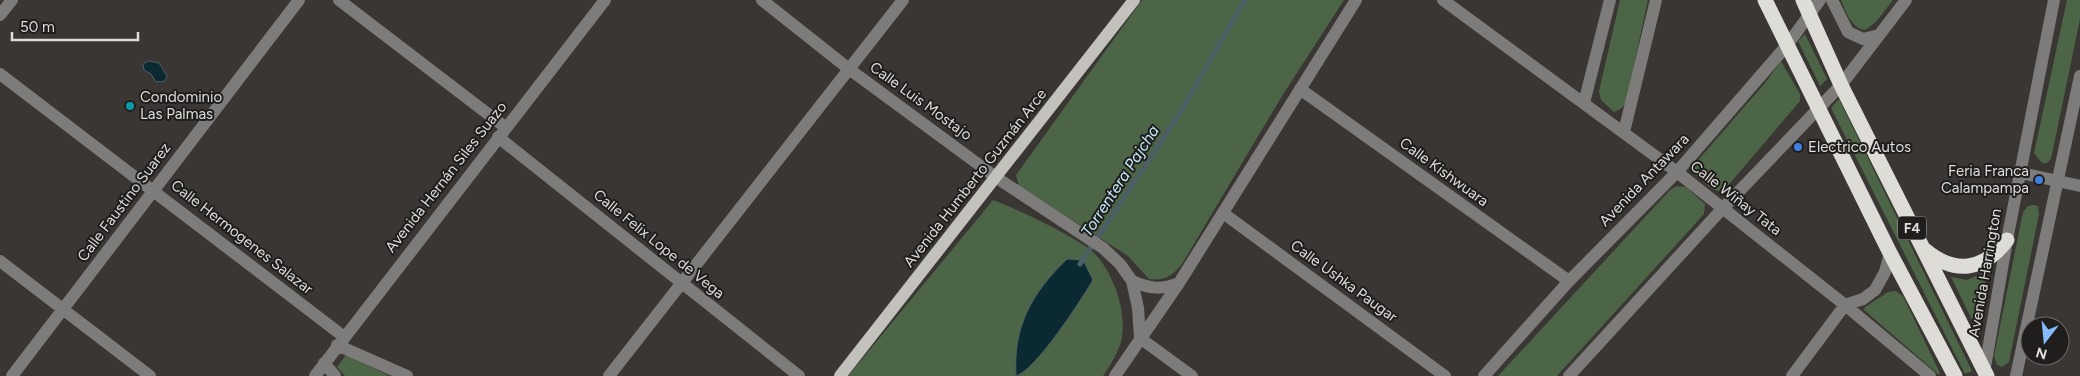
<svg xmlns="http://www.w3.org/2000/svg" width="2080" height="376" font-family="Figtree,sans-serif">
<style>
.green{fill:#4b6546}
.water{fill:#0b2931;stroke:#4b5f64}
.lines{fill:none;stroke-linecap:round;stroke-linejoin:round}
.stream{stroke:#4b5f64;stroke-width:5}
.minor{stroke:#7d7c7a;stroke-width:12}
.major{stroke:#c3c1bc;stroke-width:12}
.highway{stroke:#dedcd6;stroke-width:15}
.culture-dot{fill:#0f9aa8;stroke:#201e1c;stroke-width:2}
.shop-dot{fill:#3f7fe0;stroke:#201e1c;stroke-width:2}
.labels{text-anchor:middle;dominant-baseline:central;stroke-width:4;stroke-linejoin:round;paint-order:stroke}
.shield{fill:#201e1c;stroke:#a6a3a1;stroke-width:1}
.shield-label{font-size:14px;font-weight:bold;fill:#dfdcda}
.poi-label{font-size:15px;fill:#dfdcda;stroke:#201e1c;text-anchor:start}
.street-label{font-size:15px;fill:#dfdcda;stroke:#201e1c}
.water-label{font-size:16px;font-style:italic;fill:#c0edfb;stroke:#201e1c}
</style>
<rect width="100%" height="100%" fill="#3a3633"/>
<!-- green -->
<path class="green" d="M1142,0H1344L1282,96L1182,264C1172,276 1165,281 1149,279L1128,256L1019,186L1016,175Z
M1620,0H1648L1626,102L1622,108L1614,112L1601,100L1599,91Z
M1841,0H1893L1876,22L1865,30C1851,28 1846,12 1841,0Z
M2067,0H2080V19L2051,159L2047,163H2042L2034,153Z
M1805,34L1827,79L1820,86L1798,41Z
M1781,61L1800,94V101L1726,188L1719,191L1712,189L1693,173V166L1765,83Z
M1839,99L1972,371L1965,374L1831,108Z
M1677,186L1686,187L1705,204L1704,214L1557,376H1498L1670,190Z
M993,200C1013,207 1080,239 1094,253C1114,273 1128,314 1121,342C1117,354 1110,366 1103,376H848Z
M2033,205L2038,206L2039,214L2009,362L2002,367L1997,365L1994,356L2023,212L2028,206Z
M1987,271L1979,323L1975,326L1951,277L1967,280Z
M1896,291L1903,296L1940,373L1939,375L1864,310L1865,307L1888,292Z
M346,355L390,376H345L337,367Z"/>
<!-- water -->
<path class="water" d="M148,61L159,63L167,76L165,81L156,82L151,74L144,70L143,64Z
M1067,259L1083,260L1093,280C1081,300 1036,370 1016,376C1013,326 1032,293 1067,259Z"/>
<g class="lines">
<!-- stream -->
<path class="stream" d="M1080,264L1178,116L1245,0"/>
<!-- minor -->
<path class="minor" d="M339,0L505,127
M762,0L849,69L997,178L1103,248L1120,264L1132,281L1138,308L1140,338L1192,376
M1443,0L1677,172L1845,305L1930,376
M1832,0L1848,32L1863,39L1879,35
M0,15L12,0
M0,74L343,336
M1300,89L1569,281
M1584,103L1610,0
M1624,132L1656,0
M498,137L799,376
M2021,173L2080,186
M1223,213L1445,376
M0,261L150,376
M1132,281C1150,289 1161,290 1179,283
M337,345L407,376
M324,363L335,376
M1984,373L2007,240L2054,0
M12,376L299,0
M315,376L605,0
M609,376L903,0
M1115,376L1179,283L1356,0
M1484,376L1569,281L1677,172L1788,44L1820,0
M1569,376L1723,208L1841,85L1906,0
M1792,376L1845,305L1863,299L1875,290L1885,272L1890,253
M2016,376L2080,76"/>
<!-- major -->
<path class="major" d="M840,376L1134,0"/>
<!-- highway -->
<path class="highway" d="M1765,0L1890,253L1955,376
M1803,0L1841,85L1987,376
M1925,250C1955,275 1983,271 2007,240"/>
</g>
<!-- markers -->
<circle class="culture-dot" cx="130" cy="106" r="5"/>
<g class="shop-dot">
<circle cx="1798" cy="147" r="5"/>
<circle cx="2039" cy="180" r="5"/>
</g>
<g class="labels">
<!-- shield labels -->
<rect class="shield" x="1898" y="216.5" width="28" height="23" rx="4"/>
<g class="shield-label">
<text x="1912" y="228">F4</text>
</g>
<!-- poi labels -->
<g class="poi-label">
<text x="140" y="97">Condominio<tspan x="140" dy="17">Las Palmas</tspan></text>
<text x="1808" y="147">Electrico Autos</text>
<text x="2029" y="171" text-anchor="end">Feria Franca<tspan x="2029" dy="17">Calampampa</tspan></text>
</g>
<!-- street labels -->
<g class="street-label">
<text transform="translate(921 101) rotate(36)">Calle Luis Mostajo</text>
<text transform="translate(1444 172) rotate(36)">Calle Kishwuara</text>
<text transform="translate(446 177) rotate(-52)">Avenida Hernán Siles Suazo</text>
<text transform="translate(975 178) rotate(-52)">Avenida Humberto Guzmán Arce</text>
<text transform="translate(1644 180) rotate(-46)">Avenida Antawara</text>
<text transform="translate(1736 198) rotate(38)">Calle Wiñay Tata</text>
<text transform="translate(124 202) rotate(-53)">Calle Faustino Suarez</text>
<text transform="translate(242 237) rotate(38)">Calle Hermogenes Salazar</text>
<text transform="translate(659 244) rotate(39)">Calle Felix Lope de Vega</text>
<text transform="translate(1985 273) rotate(-80)">Avenida Harrington</text>
<text transform="translate(1344 281) rotate(36)">Calle Ushka Paugar</text>
</g>
<!-- water labels -->
<g class="water-label">
<text transform="translate(1120 181) rotate(-57)">Torrentera Pajcha</text>
</g>
</g>
<!-- north arrow -->
<g transform="translate(2045 341) rotate(196)"><circle r="24" fill="#201e1c" stroke="#6c6a68"/>
<path d="M0-4L9 19L0 12L-9 19Z" fill="#86bbfb"/>
<text y="-8" font-size="14" font-weight="bold" text-anchor="middle" fill="#dfdcda">N</text>
</g>
<!-- scale -->
<path d="M12 32v8h126v-8" fill="none" stroke="#dfdcda" stroke-width="2.5"/>
<text x="20" y="32" font-size="15" fill="#dfdcda" stroke="#201e1c" stroke-width="4" paint-order="stroke">50 m</text>
</svg>
